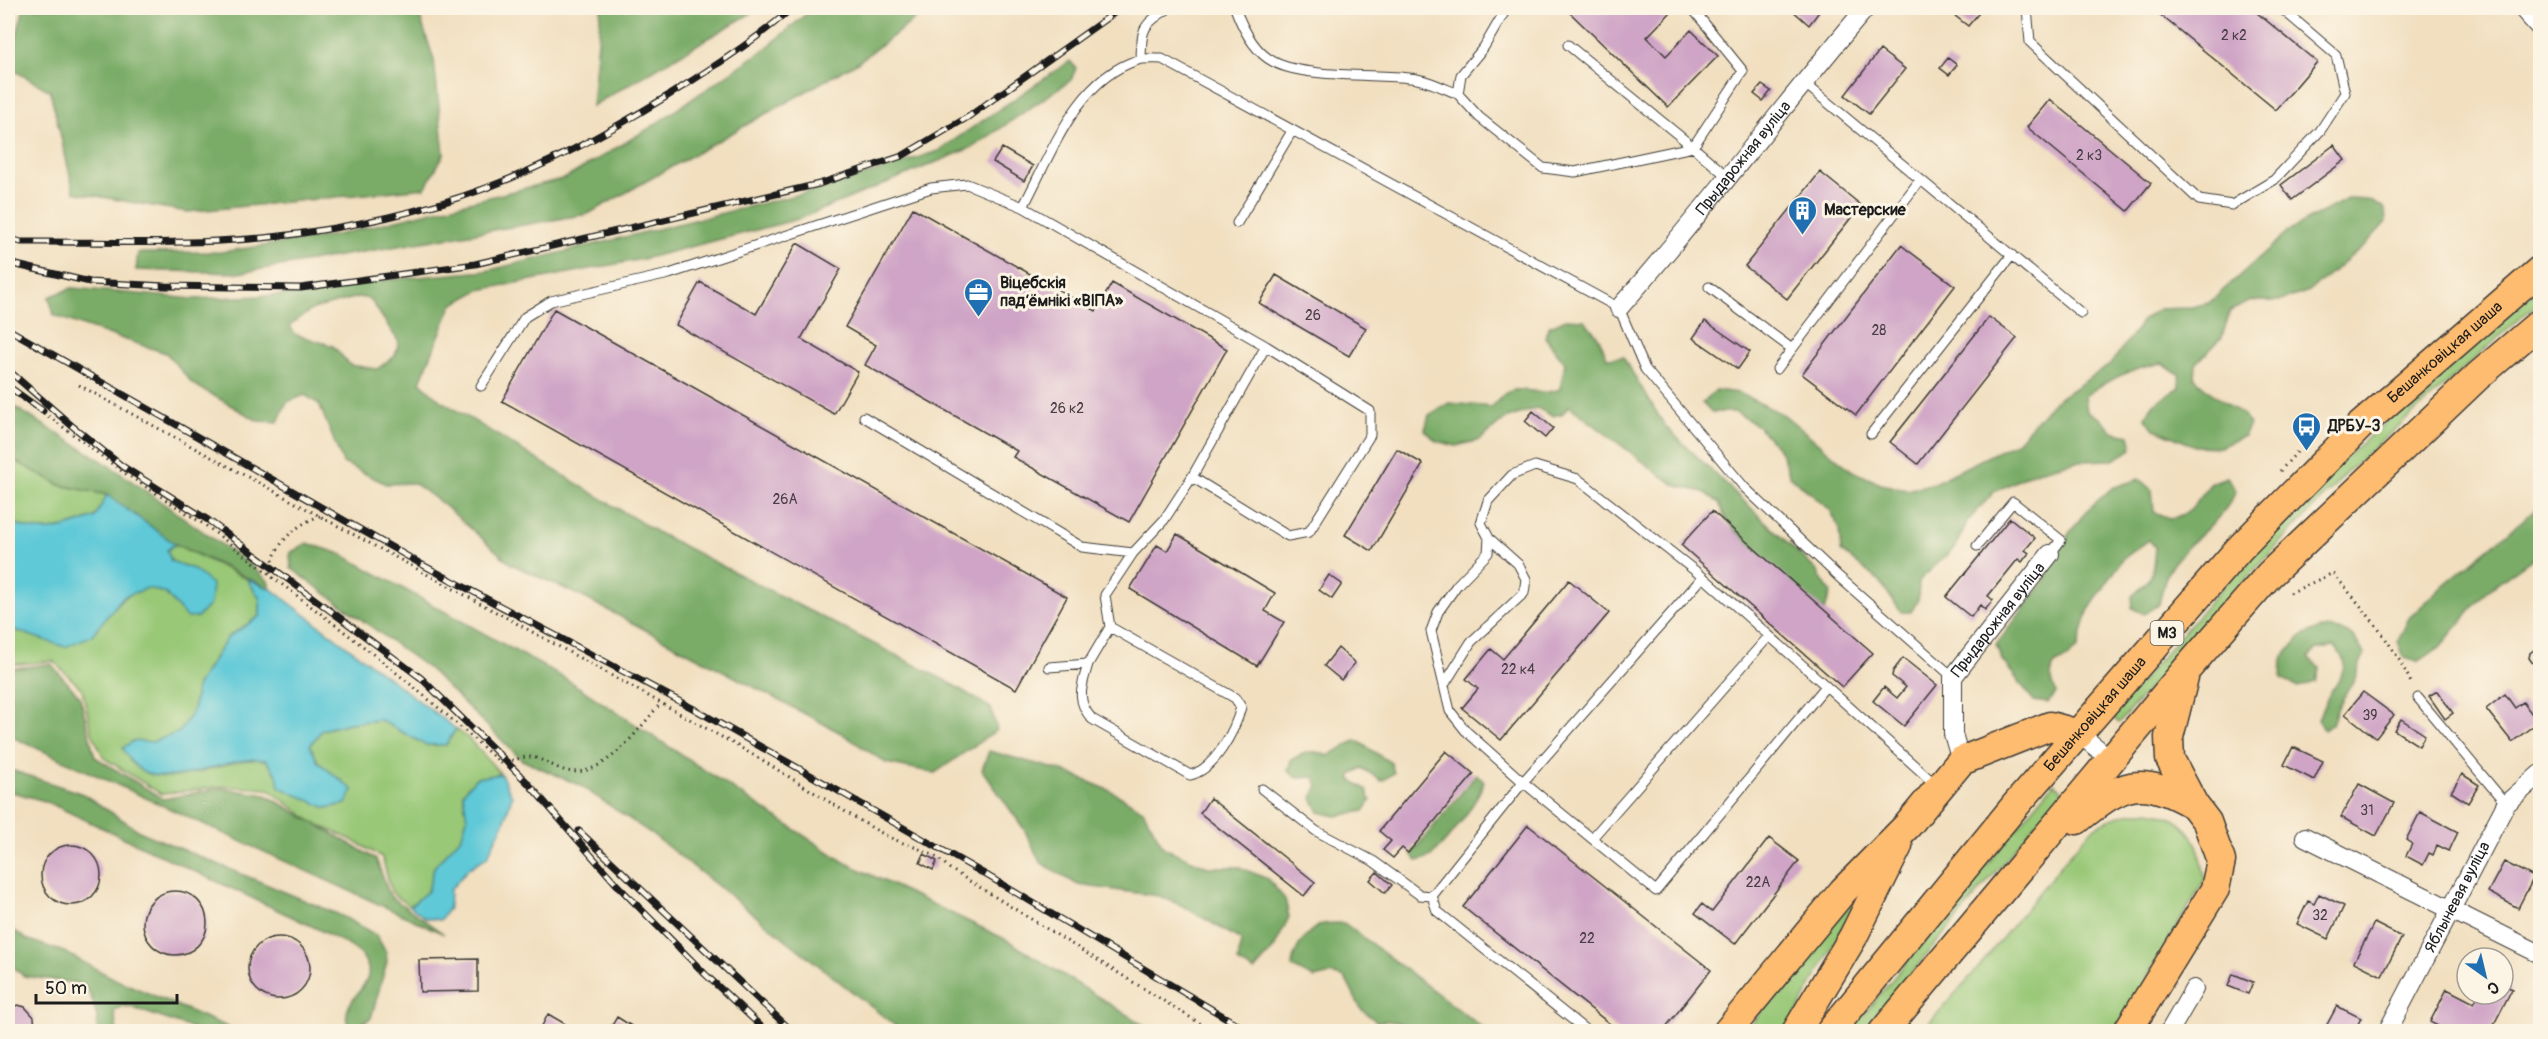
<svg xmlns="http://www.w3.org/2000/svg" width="2548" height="1039" font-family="Pangolin,sans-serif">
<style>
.green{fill:#99c877;stroke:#5a724a;stroke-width:1.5}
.forest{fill:#7aac68;stroke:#4b6442;stroke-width:1.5;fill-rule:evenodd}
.water{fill:#5ec9d7;stroke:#3d727a;stroke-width:1.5}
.building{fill:#cfa4c6}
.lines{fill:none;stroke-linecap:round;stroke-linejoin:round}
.lane-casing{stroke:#3c3935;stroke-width:11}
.street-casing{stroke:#3c3935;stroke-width:20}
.primary-casing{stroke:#3c3935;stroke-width:31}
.path{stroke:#3c3935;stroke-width:3;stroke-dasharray:1.5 4.5;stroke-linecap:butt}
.lane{stroke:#fff;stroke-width:9}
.street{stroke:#fff;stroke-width:18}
.primary{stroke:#febc70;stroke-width:28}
.rail-casing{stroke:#1c1c1c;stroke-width:7}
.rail{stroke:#fcf5e5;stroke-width:4.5;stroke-dasharray:14;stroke-linecap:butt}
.labels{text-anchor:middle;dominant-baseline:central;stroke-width:6;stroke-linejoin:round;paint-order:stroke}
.number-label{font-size:14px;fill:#493e46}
.shield{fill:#fcf5e5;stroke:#5f5d58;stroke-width:1.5}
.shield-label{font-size:15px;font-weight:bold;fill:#1c1c1c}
.street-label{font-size:16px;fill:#1c1c1c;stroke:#fcf5e5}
.poi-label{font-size:16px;font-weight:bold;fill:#1c1c1c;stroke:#fcf5e5;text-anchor:start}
</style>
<rect width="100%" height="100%" fill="#fcf5e5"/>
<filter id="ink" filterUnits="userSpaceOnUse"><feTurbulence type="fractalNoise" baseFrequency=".0167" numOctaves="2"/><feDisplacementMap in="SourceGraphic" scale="12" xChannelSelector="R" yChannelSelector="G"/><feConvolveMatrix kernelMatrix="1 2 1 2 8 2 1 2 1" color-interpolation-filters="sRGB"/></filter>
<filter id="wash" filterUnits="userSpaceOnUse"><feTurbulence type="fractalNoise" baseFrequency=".008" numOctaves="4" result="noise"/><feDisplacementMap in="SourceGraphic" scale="24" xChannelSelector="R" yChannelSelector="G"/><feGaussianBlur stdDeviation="1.35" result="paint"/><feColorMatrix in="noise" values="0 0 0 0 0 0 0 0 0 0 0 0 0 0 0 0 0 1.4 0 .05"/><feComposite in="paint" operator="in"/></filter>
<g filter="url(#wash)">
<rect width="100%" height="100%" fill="#f1dfc0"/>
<!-- green -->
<path class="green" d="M2540,286V301L2349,470L2246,579L2119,723L2111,716L2235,573L2336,466Z
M8,457L60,485L107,495L95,517C63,529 39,538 8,520Z
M175,544L247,579L260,599V616L228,637L197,685L193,710L180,732L152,742L133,741L129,760C135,764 141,770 148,773C183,788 231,754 266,760L277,775L326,808L345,804L353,790L318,762L310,745L322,730L349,723L380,720L426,745H446L456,729L468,738L501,774L476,778L463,793L467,818L462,836L434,867L428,891L410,906L392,893L382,857L350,839L314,823L268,789L223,786L161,794L104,758L92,733L82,689L53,661L8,665V628L91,636C107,617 134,573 165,593C173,599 180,611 187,618L193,569L171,561L167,550Z
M2054,783L2063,791L1863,1031L1849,1032Z
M2150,811C2190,819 2200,841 2205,879L2115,1031L1921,1032L1978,968L2075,848L2096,826L2120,815Z
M1852,902H1856L1787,1031L1745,1032Z"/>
<!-- forest -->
<path class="forest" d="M24,8H417L434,60L444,154L425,188L187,212L74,192L50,91L8,67Z
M601,8H760L592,106Z
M813,8H930L858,62L588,214L239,273L136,270L138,253L221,252L336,235L566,178L648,129L765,49Z
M1070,61L1076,68L1071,80L973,147L799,219L643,259L479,290L452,305L420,382L441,401L660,534L950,683L991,708L997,730L935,773L886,763L841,733L583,597L511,564L443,504L414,483L386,484L343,463L319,404L305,395L287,402L278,422L258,421L193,384L166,353L86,327L54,315L49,297L72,288L193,299L304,294L374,281L486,271L829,187L938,151ZM358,297L370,299L399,342L395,356L377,369L350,365L333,346L294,334L290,325L313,309Z
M2347,199L2369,200L2385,209L2386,222L2366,244L2309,291L2281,301H2251L2230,311L2222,337L2196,364L2195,378C2211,398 2235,404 2250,424L2244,436L2220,447L2195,446L2154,429L2145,417L2154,404L2180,387L2179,374L2162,363C2133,369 2109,378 2085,396L2087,412L2102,419L2111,431L2129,435L2132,449L2113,460L2077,461L2034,472L1994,492L1968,521L1955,547L1919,581L1918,600L1911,612H1901L1880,582L1841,551L1839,529L1831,511L1790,476L1780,450L1758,426L1736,412H1711L1702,403L1716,390L1739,393L1784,415L1851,470L1881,484L1907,490L1934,483L2017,442L2053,402L2110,365L2143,320L2158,309L2187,308L2209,303L2291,229Z
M1566,319L1584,320L1599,338L1607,358L1623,357L1665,426L1816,570L1831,593L1823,614L1754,551L1726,520L1719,503L1704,492L1677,486L1663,477L1569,406L1562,414L1552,416L1537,408L1505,419L1480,440L1456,446L1436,441L1425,430L1429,415L1449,403L1492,407C1496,403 1501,396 1506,393C1522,384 1541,398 1560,389L1565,363L1545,337L1548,327Z
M8,403L110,466L249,564L268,581L271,589L175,544L107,495L60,485L8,457Z
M2227,477L2236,491C2223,522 2188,540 2170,568C2164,578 2162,593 2159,604L2144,614L2132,608V596C2153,579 2153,574 2155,547L2149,540L2123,559L2088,611L2078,648L2067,658L2053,666L2051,676L2056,693L2048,703L2034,701L2002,660L1996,645L2043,583L2068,535L2086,511L2112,488L2139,479L2152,490L2154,512L2171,519L2184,514L2192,508L2211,483Z
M2540,506V553L2486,592L2440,647L2418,662L2404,658L2398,641L2409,618L2446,583Z
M307,543L341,554L566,679L844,862L1007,940L1153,1031H902L653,835L579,785L522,760L429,669L291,568L290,553Z
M2320,628C2346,629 2352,631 2364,654L2355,678L2338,707L2332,724L2324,730L2318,719C2321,712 2324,704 2328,697C2338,678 2354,667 2335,647L2317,649L2308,658L2319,668L2316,682L2298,687L2281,679L2282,659L2299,638Z
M51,664L80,697L95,757L163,799L221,788L266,795L376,859L390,896L444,934L8,735V669Z
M1356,740L1391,763L1394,773L1382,781L1362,768L1352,774L1350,779L1367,790L1371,801L1364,811L1336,816L1319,812L1312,798L1318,785L1314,777L1297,778L1288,771L1291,760C1305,752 1313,748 1328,756Z
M989,751L1063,771L1111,791L1143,810L1164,848L1208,867H1239L1268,879L1285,899L1289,917L1274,948L1254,971L1238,962L1241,940L1183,906L1159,896L1078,885L1040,862L1024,829L982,770Z
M8,769L83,794L141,832L342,916L376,935L386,952L387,962L371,1018L355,1028L347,1022C342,996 378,986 366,963C364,959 362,954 358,952C347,943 333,937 320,930L45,801L8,791Z
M1476,775L1484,781C1476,805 1450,839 1431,856C1427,859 1422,860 1417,861L1411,854Z
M1344,923L1487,1031H1416C1406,1022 1390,1020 1377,1022L1361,1009L1345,978L1331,974L1314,978L1292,967C1292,952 1307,929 1323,924C1329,923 1337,923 1344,923Z
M8,926L26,939L64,952L117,980L237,1031H200L133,1008L123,1006L114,1011L117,1031H97C99,1016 93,997 83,984L24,976C4,963 7,947 8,926Z"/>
<!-- water -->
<path class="water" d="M107,495L175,544L167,550L171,561L193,569L212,584L210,604L198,617L187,618L165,593L148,588L123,597L91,636L65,647L8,628V520C39,538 63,529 95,517Z
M247,579L271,589L456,729L446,745H426L380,720L349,723L322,730L310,745L318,762L353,790L346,804L326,808L279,787L277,775L266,760C222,752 150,809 123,748L133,741L152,742L180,732L193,710L197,685L228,637L260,616V599Z
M501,774L512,796L504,823L487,857L469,868L450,890L449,908L440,920L425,918L410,906L428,891L434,867L462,836L467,818L463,793L476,778Z"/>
<g id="blocks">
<!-- building -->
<path class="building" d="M1565,8H1667L1671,12L1647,37L1666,56L1691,30L1718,56L1668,107Z
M1790,8H1822L1809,25Z
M1945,8H1983L1968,26Z
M2152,8H2251L2317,62L2276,110Z
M1880,50L1905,69L1869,114L1845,95Z
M1948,58L1957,65L1949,75L1940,68Z
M1762,85L1771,91L1763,101L1754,94Z
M2050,99L2151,183L2128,211L2027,127Z
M2334,145L2345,160L2292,200L2281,185Z
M1002,148L1033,166L1024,181L993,162Z
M1820,172L1861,205L1787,299L1745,266Z
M913,208L1096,311L1112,283L1227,349L1129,522L1013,457L1017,451L865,365L876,345L845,327Z
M797,243L841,269L801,339L858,372L834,414L676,325L700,282L756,314Z
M1901,245L1955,286L1856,415L1802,374Z
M1276,275L1366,328L1349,356L1259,303Z
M554,309L1067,597L1016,689L502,401Z
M1989,317L2017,338L1918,464L1890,442Z
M1705,321L1750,352L1738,369L1693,338Z
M1533,411L1553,428L1545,438L1525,421Z
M1397,449L1423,464L1372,551L1345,535Z
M1712,511L1873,653L1842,687L1681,545Z
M2010,518L2035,538L2025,550L2029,553L2022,562L2018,559L1988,596L1993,600L1985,610L1980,605L1971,617L1946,597Z
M1177,534L1275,593L1265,611L1284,622L1257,666L1130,589L1157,545L1167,551Z
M1329,575L1342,584L1332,599L1319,590Z
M1569,580L1609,613L1501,740L1462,708L1478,689L1466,679L1491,649L1503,659Z
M1338,648L1355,663L1341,680L1324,666Z
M2535,649L2540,650V673L2529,658L2530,653Z
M1903,658L1937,685L1904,726L1873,701L1884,687L1897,698L1906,687L1892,676L1893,671Z
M2437,691L2453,713L2445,719L2429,696Z
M2363,692L2394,715L2376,738L2345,714Z
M2505,694L2515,708L2523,702L2538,722L2512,742L2486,709Z
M2401,719L2425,735L2419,746L2394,730Z
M2293,747L2323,761L2314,780L2284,765Z
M1446,751L1474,774L1408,853L1402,848L1393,858L1383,850L1391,841L1379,831Z
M2462,774L2479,785L2468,803L2451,792Z
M2359,784L2394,803L2376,836L2341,817Z
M1210,798L1315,882L1304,896L1200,813Z
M2420,812L2458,832L2449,851L2437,845L2433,855L2429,853L2423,865L2406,856L2412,844L2406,840Z
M1528,825L1711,970L1662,1032H1620L1463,907Z
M1769,838L1799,861L1735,944L1695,913L1702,904L1712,912Z
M41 875a30 30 0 1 1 60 0a30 30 0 1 1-60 0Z
M924,854L937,861L933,870L920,863Z
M2504,862L2534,877L2518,908L2488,892Z
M1377,872L1392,885L1385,893L1370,880Z
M143 923a32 32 0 1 1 64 0a32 32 0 1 1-64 0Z
M2319,894L2344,906L2328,939L2297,924L2308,901L2314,904Z
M2374,923L2402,937L2382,976L2354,962Z
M248 968a31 31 0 1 1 62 0a31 31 0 1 1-62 0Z
M478,959V991L420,992L419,960Z
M2233,974L2253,982L2248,994L2228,986Z
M2503,985L2512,989L2490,1032H2449L2430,1022L2447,989L2474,1003L2479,994H2503Z
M18,1005L25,1007L34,1017L35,1032H8V1008Z
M2337,1006L2361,1018L2354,1032H2323Z
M548,1014L579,1032H539Z
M617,1017L641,1032H608Z"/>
</g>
</g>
<g filter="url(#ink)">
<use href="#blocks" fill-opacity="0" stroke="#3c3935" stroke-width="1.5"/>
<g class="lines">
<defs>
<path id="lane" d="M1235,8C1242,27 1254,52 1274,62C1305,78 1374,74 1410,78C1426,79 1443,88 1458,94
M1505,8V11L1484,47L1461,75L1458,94L1479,117L1543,168L1575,172L1693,147L1728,177
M2027,8L2030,42L2199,200L2232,205L2274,180L2320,131L2345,93L2336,55L2281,8
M1568,45L1693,147L1743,71L1692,8
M1141,59C1142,27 1142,26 1169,8
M1803,82L2081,313
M1023,207C1051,155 1076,79 1138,60C1145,58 1154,59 1162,59L1619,308L1645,369L1744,487L1839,577L1953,677
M1237,223L1292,131
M1709,287L1792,349
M1777,369L1920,180
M481,386L525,317L551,301L669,274L931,188L967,184L1023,207L1266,346L1370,411V435L1309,532L1288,536L1192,477
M864,417L1082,547L1133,553
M1871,434L2012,255
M1977,546L2013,502L2061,540L2050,554
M1088,664C1082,686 1075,700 1092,719L1190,775C1214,770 1235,731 1241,707L1235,698L1110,627
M1049,667L1088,664L1110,627L1105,595L1133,553L1164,520L1192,477L1266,346
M1444,685L1471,642L1524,593L1526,579L1518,564L1489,538
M1826,686L1703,577L1523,782L1656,891L1826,686L1936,785
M2418,698L2506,804
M1262,789L1316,831L1373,861L1420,895L1432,896
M1593,837L1769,636
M1588,1032L1437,911L1432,896L1523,782L1466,731L1450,711L1431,631L1438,612L1457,585L1488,553L1489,538L1481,523L1488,501L1512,475L1535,466L1578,479L1703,577"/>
<g id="street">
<path d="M2522,8L2540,28"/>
<path id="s1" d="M1619,308C1705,211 1782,106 1866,8"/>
<path d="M2079,734L2112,760"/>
<path id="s2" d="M1961,761L1953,734V677L2050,554"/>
<path d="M2305,837L2540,954"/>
<path d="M2169,1032L2194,989"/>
<path id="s3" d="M2387,1032L2506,804L2540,774"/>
</g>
<g id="primary">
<path d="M2077,820C2124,782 2139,774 2194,805"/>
<path d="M1727,1032L1843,891L1908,825L1961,761L2050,726L2079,734"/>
<path d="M1796,1032L1853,937L1898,846"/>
<path id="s4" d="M1830,1032L2014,807L2239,549L2360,426L2540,270"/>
<path d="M1883,1032L2186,670L2269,575L2478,376L2540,323"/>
<path d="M2127,1032L2215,889L2221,861L2207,822L2194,805L2170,759L2169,737L2184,678"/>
</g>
</defs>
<!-- lane casing -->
<use href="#lane" class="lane-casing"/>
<!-- street casing -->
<use href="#street" class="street-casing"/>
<!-- primary casing -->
<use href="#primary" class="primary-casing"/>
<!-- path -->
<path class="path" d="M79,385C300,506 523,625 743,749C791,777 837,808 885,835C910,848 930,848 950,869L1214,1032
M8,390L51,418L123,472L205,525L271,575
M2280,471L2297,452
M320,516C295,524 268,549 272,577C351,636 428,695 500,763C510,762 522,756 532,757C543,759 555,768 567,771C605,779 639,728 661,703
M2290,593L2333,573C2363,609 2393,642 2412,685"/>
<!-- lane -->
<use href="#lane" class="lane"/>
<!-- street -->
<use href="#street" class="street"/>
<!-- primary -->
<use href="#primary" class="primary"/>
<defs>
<path id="rail" d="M8,238L21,242C113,241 212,247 303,233C372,223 444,206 509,179C573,153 635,117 693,80C727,58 762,35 792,8
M8,263L90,282L166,286L301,288L475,264L819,184L902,156L968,117L1121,8
M8,329L421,564L696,710L988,876L1250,1032
M8,370L71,425L122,466L208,520L421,678L527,782L618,886L705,974L767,1032
M8,386L43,411
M579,831L793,1032"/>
</defs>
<!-- rail casing -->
<use href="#rail" class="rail-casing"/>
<!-- rail -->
<use href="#rail" class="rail"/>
</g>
</g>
<!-- icons -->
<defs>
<symbol id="building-pin" viewBox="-11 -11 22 30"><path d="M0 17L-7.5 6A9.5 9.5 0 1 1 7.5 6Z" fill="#1f6fb2" stroke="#fcf5e5"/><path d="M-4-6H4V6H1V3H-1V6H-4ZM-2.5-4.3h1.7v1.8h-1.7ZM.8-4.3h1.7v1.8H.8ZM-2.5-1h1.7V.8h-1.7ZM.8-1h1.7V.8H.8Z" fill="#fff"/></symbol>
<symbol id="office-pin" viewBox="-11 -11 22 30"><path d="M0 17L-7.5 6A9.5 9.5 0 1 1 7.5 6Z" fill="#1f6fb2" stroke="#fcf5e5"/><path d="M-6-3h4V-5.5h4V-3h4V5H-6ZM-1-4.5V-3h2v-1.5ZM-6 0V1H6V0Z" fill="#fff"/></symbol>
<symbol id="bus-pin" viewBox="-11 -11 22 30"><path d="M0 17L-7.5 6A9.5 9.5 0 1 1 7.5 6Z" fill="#1f6fb2" stroke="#fcf5e5"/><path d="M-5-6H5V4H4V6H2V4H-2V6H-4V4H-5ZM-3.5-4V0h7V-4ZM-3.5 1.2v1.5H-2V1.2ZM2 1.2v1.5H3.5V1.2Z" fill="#fff"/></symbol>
</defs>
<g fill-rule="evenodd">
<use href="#building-pin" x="1786" y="194" width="33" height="45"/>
<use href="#office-pin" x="962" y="276" width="33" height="45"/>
<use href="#bus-pin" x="2290" y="410" width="33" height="45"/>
</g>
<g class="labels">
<!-- number labels -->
<g class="number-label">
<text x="2234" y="35">2 к2</text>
<text x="2089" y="155">2 к3</text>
<text x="1313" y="315">26</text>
<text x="1879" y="330">28</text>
<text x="1067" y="408">26 к2</text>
<text x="785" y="499">26А</text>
<text x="1518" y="669">22 к4</text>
<text x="2370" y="715">39</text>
<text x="2367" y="810">31</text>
<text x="1758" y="882">22А</text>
<text x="2320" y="915">32</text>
<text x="1587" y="938">22</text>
</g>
<!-- shield labels -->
<rect class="shield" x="2150.5" y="621" width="33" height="24" rx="4.5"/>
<g class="shield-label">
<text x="2167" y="633">М3</text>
</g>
<!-- street labels -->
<g class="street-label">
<text stroke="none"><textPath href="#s1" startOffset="195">Прыдарожная вуліца</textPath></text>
<text stroke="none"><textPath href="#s4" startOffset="918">Бешанковіцкая шаша</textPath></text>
<text stroke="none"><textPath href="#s2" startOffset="158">Прыдарожная вуліца</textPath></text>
<text stroke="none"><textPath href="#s4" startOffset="414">Бешанковіцкая шаша</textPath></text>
<text stroke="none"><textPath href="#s3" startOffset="152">Яблыневая вуліца</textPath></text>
</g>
<!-- poi labels -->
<g class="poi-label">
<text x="1824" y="210">Мастерские</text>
<text x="1000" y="283">Віцебскія<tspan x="1000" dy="18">падʼёмнікі «ВІПА»</tspan></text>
<text x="2328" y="426">ДРБУ-3</text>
</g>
</g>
<!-- margin -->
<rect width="2548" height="1039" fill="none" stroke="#fcf5e5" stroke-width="30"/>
<!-- north arrow -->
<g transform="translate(2485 976) rotate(146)"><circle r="28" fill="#fcf5e5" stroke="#a29e95" stroke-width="1.5"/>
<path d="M0-4.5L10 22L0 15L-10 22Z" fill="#1f6fb2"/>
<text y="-9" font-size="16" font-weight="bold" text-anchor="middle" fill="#1c1c1c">С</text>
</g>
<!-- scale -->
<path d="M36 994v9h141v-9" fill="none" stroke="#1c1c1c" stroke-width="3"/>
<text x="45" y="994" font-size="18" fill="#1c1c1c" stroke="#fcf5e5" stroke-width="4.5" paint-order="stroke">50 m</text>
</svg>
